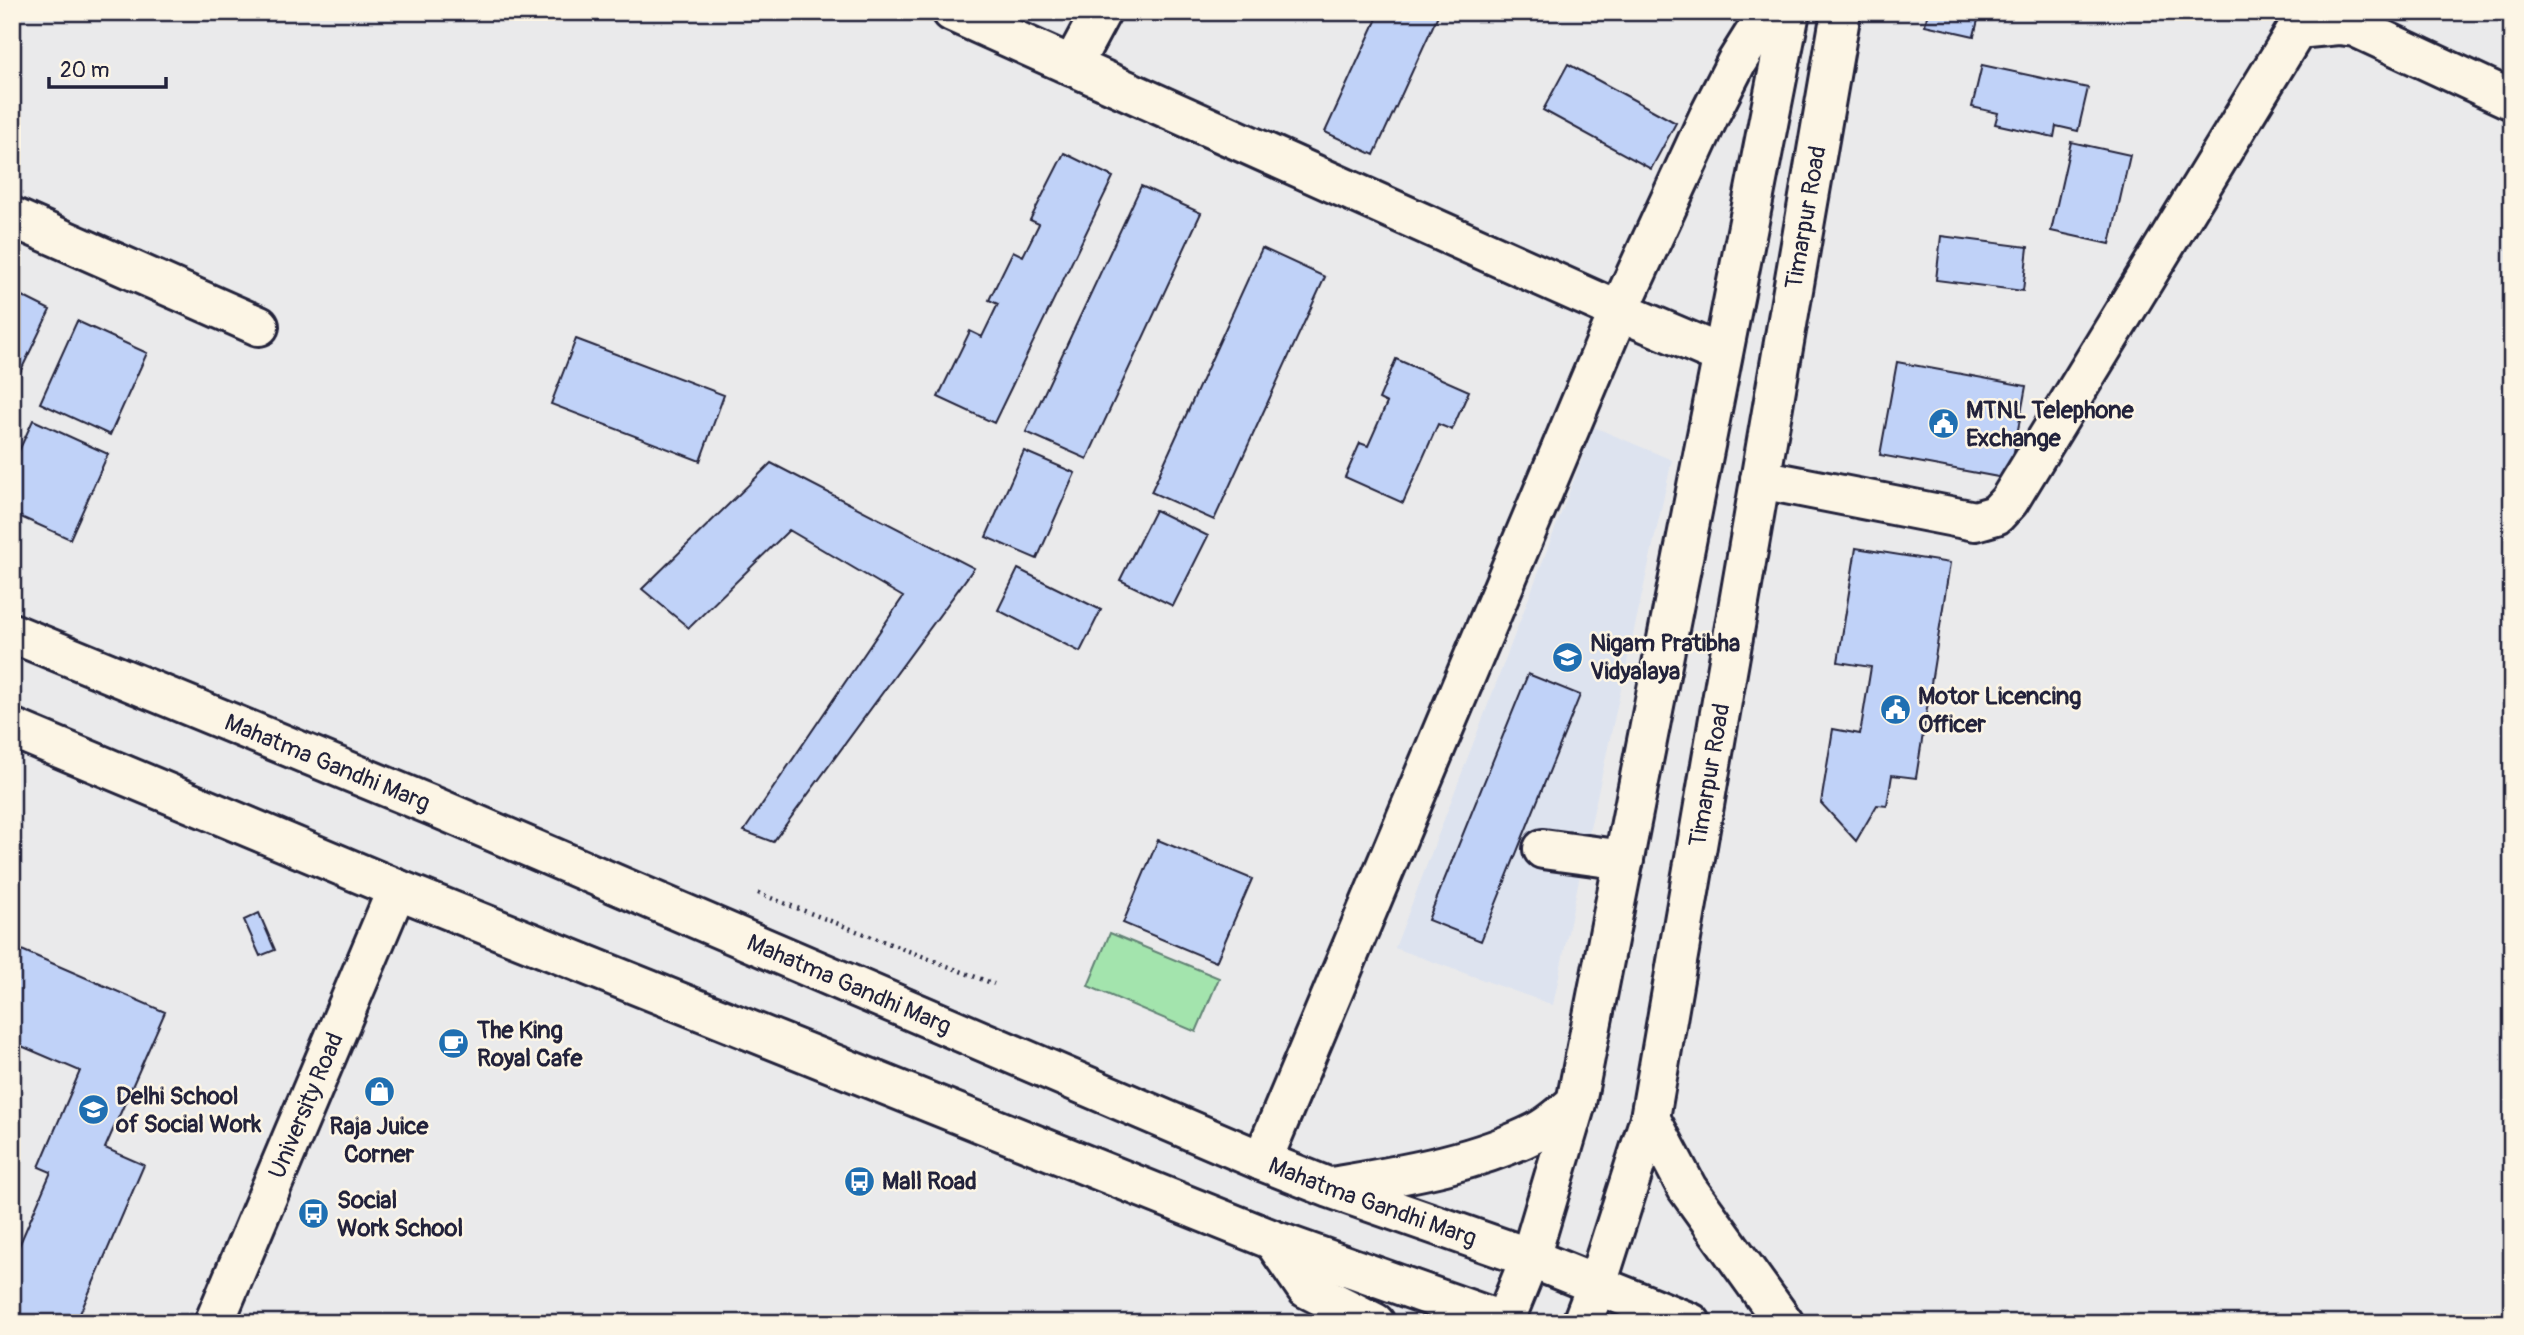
<svg xmlns="http://www.w3.org/2000/svg" width="2524" height="1335" font-family="Pangolin,sans-serif">
<style>
.built{fill:#dde3ef}
.green{fill:#a3e4ad;stroke:#628374;stroke-width:2}
.building{fill:#c0d2f8;stroke:#22223b;stroke-width:2}
.lines{fill:none;stroke-linecap:round;stroke-linejoin:round}
.minor-casing{stroke:#22223b;stroke-width:44}
.major-casing{stroke:#22223b;stroke-width:44}
.path{stroke:#22223b;stroke-width:4.5;stroke-dasharray:2 5;stroke-linecap:butt}
.minor{stroke:#fcf5e5;stroke-width:38}
.major{stroke:#fcf5e5;stroke-width:38}
.labels{text-anchor:middle;dominant-baseline:central;stroke-width:5;stroke-linejoin:round;paint-order:stroke}
.street-label{font-size:24px;fill:#22223b;stroke:#fcf5e5}
.poi-label{font-size:24px;font-weight:bold;fill:#22223b;stroke:#fcf5e5;text-anchor:start}
</style>
<rect width="100%" height="100%" fill="#eaeaeb"/>
<filter id="ink" filterUnits="userSpaceOnUse"><feTurbulence type="fractalNoise" baseFrequency=".0143" numOctaves="2"/><feDisplacementMap in="SourceGraphic" scale="14" xChannelSelector="R" yChannelSelector="G"/><feConvolveMatrix kernelMatrix="1 2 1 2 8 2 1 2 1" color-interpolation-filters="sRGB"/></filter>
<g filter="url(#ink)">
<!-- built -->
<path class="built" d="M1594,427L1672,460L1584,855L1553,1005L1395,948Z"/>
<!-- green -->
<path class="green" d="M1110,933L1219,978L1196,1032L1088,986Z"/>
<!-- building -->
<path class="building" d="M1380,12H1432L1438,15L1374,155L1325,132Z
M1928,12H1980L1974,36L1925,25Z
M1568,64L1676,123L1651,169L1543,110Z
M1982,65L2088,88L2078,131L2056,126L2054,137L1995,124L1998,113L1972,107Z
M2071,142L2130,155L2110,244L2051,231Z
M1064,153L1113,177L994,423L938,397L970,331L982,337L998,304L989,300L1013,251L1023,256L1039,224L1030,220Z
M1141,186L1201,213L1087,459L1026,432Z
M1941,236L2028,247L2023,291L1936,280Z
M1262,248L1325,277L1214,520L1151,492Z
M12,291L50,310L12,389Z
M77,321L147,353L110,435L40,403Z
M576,339L724,395L700,461L551,404Z
M1396,359L1469,391L1452,430L1438,424L1403,503L1345,477L1360,443L1368,446L1387,403L1379,399Z
M1897,362L2026,386L2009,479L1880,455Z
M33,420L108,454L70,539L12,513V466Z
M1024,451L1075,473L1037,559L986,537Z
M771,463L974,568L773,842L744,831L903,597L789,530L689,628L642,589Z
M1155,510L1208,536L1173,606L1120,580Z
M1856,548L1950,563L1916,778L1892,775L1887,806L1877,805L1856,841L1821,803L1833,729L1860,734L1871,667L1838,662Z
M1018,569L1101,610L1080,652L998,610Z
M1528,674L1580,695L1481,941L1428,920Z
M1158,840L1252,879L1216,962L1123,923Z
M259,913L275,950L260,956L244,920Z
M17,948L165,1012L105,1148L144,1165L76,1323H12V1262L51,1172L39,1167L80,1071L12,1042V959Z"/>
<g class="lines">
<defs>
<g id="minor">
<path d="M952,12L1619,311L1722,355"/>
<path d="M1072,66L1101,12"/>
<path d="M12,217L259,326"/>
<path d="M1760,479L1975,521L1996,515L2009,501L2297,29L2338,25L2355,27L2512,100"/>
<path d="M1543,849L1624,860"/>
<path d="M1262,1161L1619,311L1709,116L1736,63L1768,12"/>
<path d="M1273,1240L1306,1288L1375,1323"/>
<path d="M1504,1322L1530,1258L1576,1103L1790,12"/>
<path id="s1" d="M214,1323L397,889"/>
<path id="s2" d="M1582,1323L1597,1284L1650,1118L1841,12"/>
</g>
<g id="major">
<path id="s3" d="M12,633L433,806L1262,1161L1330,1188L1530,1258L1691,1323"/>
<path d="M12,728L397,889L1273,1240L1507,1323"/>
<path d="M1650,1118L1687,1188L1784,1323"/>
<path d="M1332,1187C1401,1175 1474,1164 1537,1132C1551,1125 1564,1112 1576,1103"/>
</g>
</defs>
<!-- minor casing -->
<use href="#minor" class="minor-casing"/>
<!-- major casing -->
<use href="#major" class="major-casing"/>
<!-- path -->
<path class="path" d="M758,893L994,984"/>
<!-- minor -->
<use href="#minor" class="minor"/>
<!-- major -->
<use href="#major" class="major"/>
</g>
</g>
<!-- icons -->
<defs>
<symbol id="civic-disc" viewBox="-11 -11 22 22"><circle r="9.5" fill="#1f6fb2" stroke="#fcf5e5"/><path d="M-.6-6.5H3V-4.5H.6V-3L4-1V1h2V6H-6V1h2V-1L-.6-3ZM-1.2 2.5V6h2.4V2.5Z" fill="#fff"/></symbol>
<symbol id="school-disc" viewBox="-11 -11 22 22"><circle r="9.5" fill="#1f6fb2" stroke="#fcf5e5"/><path d="M0-5L7-2L0 1L-7-2ZM-4 1L0 2.5L4 1V4Q0 6-4 4Z" fill="#fff"/></symbol>
<symbol id="cafe-disc" viewBox="-11 -11 22 22"><circle r="9.5" fill="#1f6fb2" stroke="#fcf5e5"/><path d="M-5.5-4.5H6V0H3Q3 3.5 0 3.5H-2.5Q-5.5 3.5-5.5 0ZM3-3.2v2h1.7v-2ZM-6 4.5H4V6H-6Z" fill="#fff"/></symbol>
<symbol id="shop-disc" viewBox="-11 -11 22 22"><circle r="9.5" fill="#1f6fb2" stroke="#fcf5e5"/><path d="M-5-2.5h2.3a2.7 3.5 0 0 1 5.4 0H5L5.5 6h-11ZM-1.5-2.5h3a1.5 2.3 0 0 0-3 0Z" fill="#fff"/></symbol>
<symbol id="university-disc" viewBox="-11 -11 22 22"><circle r="9.5" fill="#1f6fb2" stroke="#fcf5e5"/><path d="M0-5L7-2L0 1L-7-2ZM-4 1L0 2.5L4 1V4Q0 6-4 4Z" fill="#fff"/></symbol>
<symbol id="bus-disc" viewBox="-11 -11 22 22"><circle r="9.5" fill="#1f6fb2" stroke="#fcf5e5"/><path d="M-5-6H5V4H4V6H2V4H-2V6H-4V4H-5ZM-3.5-4V0h7V-4ZM-3.5 1.2v1.5H-2V1.2ZM2 1.2v1.5H3.5V1.2Z" fill="#fff"/></symbol>
</defs>
<g fill-rule="evenodd">
<use href="#civic-disc" x="1926" y="406" width="35" height="35"/>
<use href="#school-disc" x="1550" y="640" width="35" height="35"/>
<use href="#civic-disc" x="1878" y="692" width="35" height="35"/>
<use href="#cafe-disc" x="436" y="1026" width="35" height="35"/>
<use href="#shop-disc" x="362" y="1074" width="35" height="35"/>
<use href="#university-disc" x="76" y="1092" width="35" height="35"/>
<use href="#bus-disc" x="842" y="1164" width="35" height="35"/>
<use href="#bus-disc" x="296" y="1196" width="35" height="35"/>
</g>
<g class="labels">
<!-- street labels -->
<g class="street-label">
<text stroke="none"><textPath href="#s2" startOffset="1130">Timarpur Road</textPath></text>
<text stroke="none"><textPath href="#s3" startOffset="341">Mahatma Gandhi Marg</textPath></text>
<text stroke="none"><textPath href="#s2" startOffset="564">Timarpur Road</textPath></text>
<text stroke="none"><textPath href="#s3" startOffset="908">Mahatma Gandhi Marg</textPath></text>
<text stroke="none"><textPath href="#s1" startOffset="236">University Road</textPath></text>
<text stroke="none"><textPath href="#s3" startOffset="1475">Mahatma Gandhi Marg</textPath></text>
</g>
<!-- poi labels -->
<g class="poi-label">
<text x="1966" y="410">MTNL Telephone<tspan x="1966" dy="28">Exchange</tspan></text>
<text x="1590" y="643">Nigam Pratibha<tspan x="1590" dy="28">Vidyalaya</tspan></text>
<text x="1918" y="696">Motor Licencing<tspan x="1918" dy="28">Officer</tspan></text>
<text x="477" y="1030">The King<tspan x="477" dy="28">Royal Cafe</tspan></text>
<text x="116" y="1096">Delhi School<tspan x="116" dy="28">of Social Work</tspan></text>
<text x="379" y="1126" text-anchor="middle">Raja Juice<tspan x="379" dy="28">Corner</tspan></text>
<text x="882" y="1181">Mall Road</text>
<text x="337" y="1200">Social<tspan x="337" dy="28">Work School</tspan></text>
</g>
</g>
<!-- margin -->
<rect width="2524" height="1335" fill="none" stroke="#fcf5e5" stroke-width="42"/>
<rect x="21" y="21" width="2482" height="1293" fill="none" stroke="#22223b" stroke-width="2.5" filter="url(#ink)"/>
<!-- scale -->
<path d="M49 77v10h117v-10" fill="none" stroke="#22223b" stroke-width="3.5"/>
<text x="60" y="77" font-size="21" fill="#22223b" stroke="#fcf5e5" stroke-width="5" paint-order="stroke">20 m</text>
</svg>
